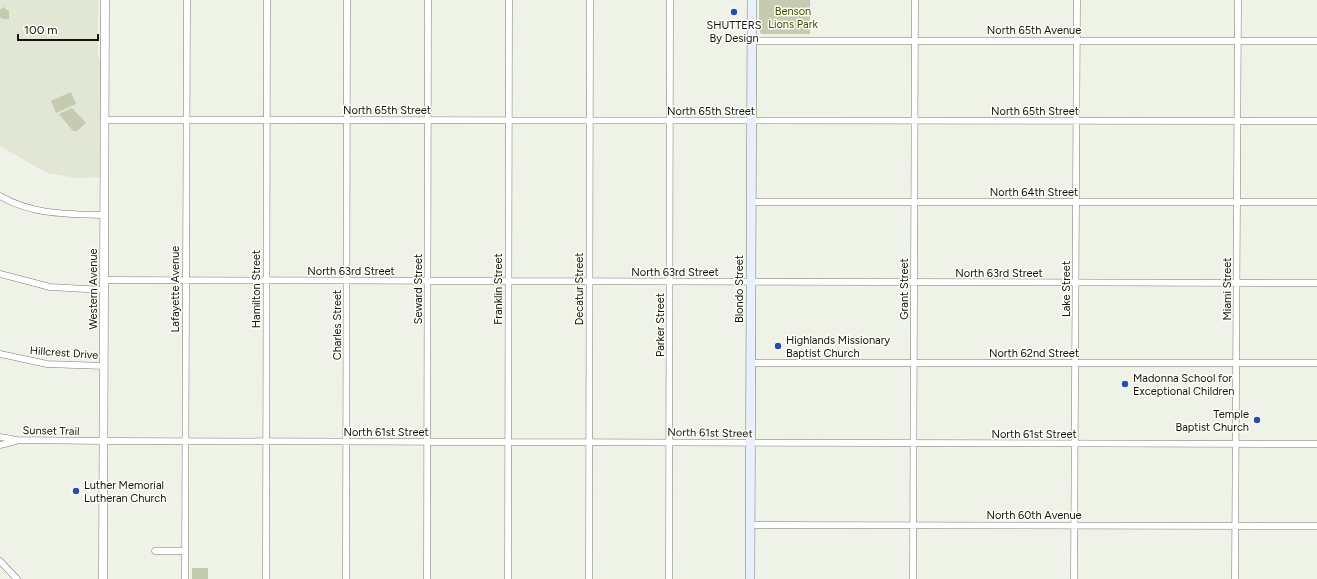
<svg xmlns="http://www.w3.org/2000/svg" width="1317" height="579" font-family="Figtree,sans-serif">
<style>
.built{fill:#e2e6d4}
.green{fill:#c4cbae}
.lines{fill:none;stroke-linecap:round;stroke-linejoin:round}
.minor-casing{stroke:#7a7d73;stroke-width:7}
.tertiary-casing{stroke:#7a7d73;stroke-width:9}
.secondary-casing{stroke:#7a7d73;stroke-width:10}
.minor{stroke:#fff;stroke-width:6}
.tertiary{stroke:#fff;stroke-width:8}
.secondary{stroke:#e9effb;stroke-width:9}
.poi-dot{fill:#244bb9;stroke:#fdfff6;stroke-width:1.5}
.labels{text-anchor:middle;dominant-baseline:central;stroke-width:3;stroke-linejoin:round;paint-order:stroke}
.park-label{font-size:11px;fill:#404a01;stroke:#fdfff6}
.poi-label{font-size:11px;fill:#131411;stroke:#fdfff6;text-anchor:start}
.street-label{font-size:11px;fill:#131411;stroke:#fdfff6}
</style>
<rect width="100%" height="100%" fill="#eff2e7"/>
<!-- built -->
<path class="built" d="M0,0H98V55L102,67L101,177L78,178L47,173L0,146Z"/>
<!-- green -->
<path class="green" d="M759,0H810V34H761L759,30Z
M3,7L9,11V19H2L0,17V10Z
M71,92L76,104L56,113L51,101Z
M72,108L86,123L77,131H73L59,114Z
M192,568H208V579H192Z"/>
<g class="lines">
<defs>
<path id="minor" d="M752,41H1317
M105,120L1317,121
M0,196C33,215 67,214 104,215
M751,202H1317
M0,274L50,287L104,290
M104,280L1317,283
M0,354L47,364L104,366
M751,363H1317
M0,437L17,440L103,441L1317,444
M0,445L16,441
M750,525L1317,526
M155,551H185
M0,561L17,579
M185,579L187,0
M266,579L267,0
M346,579L347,0
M427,579L428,0
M508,579L509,0
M589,579L590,0
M669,579L670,0
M913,579L915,0
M1074,579L1077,0
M1235,579L1238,0"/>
<path id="tertiary" d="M103,579L105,0"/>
<path id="secondary" d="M750,579L752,0"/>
</defs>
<!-- minor casing -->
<use href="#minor" class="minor-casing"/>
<!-- tertiary casing -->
<use href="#tertiary" class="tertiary-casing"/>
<!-- secondary casing -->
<use href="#secondary" class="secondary-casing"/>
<!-- minor -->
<use href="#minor" class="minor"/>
<!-- tertiary -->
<use href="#tertiary" class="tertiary"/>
<!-- secondary -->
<use href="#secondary" class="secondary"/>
</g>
<!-- markers -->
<g class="poi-dot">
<circle cx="734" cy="12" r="4"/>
<circle cx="778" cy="346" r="4"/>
<circle cx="1125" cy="384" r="4"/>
<circle cx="1257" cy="420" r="4"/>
<circle cx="76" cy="491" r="4"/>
</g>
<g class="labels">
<!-- park labels -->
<g class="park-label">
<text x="793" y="11">Benson<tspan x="793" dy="13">Lions Park</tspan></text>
</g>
<!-- poi labels -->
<g class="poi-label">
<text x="734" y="25" text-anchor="middle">SHUTTERS<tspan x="734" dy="13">By Design</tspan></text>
<text x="786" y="340">Highlands Missionary<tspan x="786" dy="13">Baptist Church</tspan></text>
<text x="1133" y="378">Madonna School for<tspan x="1133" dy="13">Exceptional Children</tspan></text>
<text x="1249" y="414" text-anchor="end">Temple<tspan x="1249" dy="13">Baptist Church</tspan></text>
<text x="84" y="485">Luther Memorial<tspan x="84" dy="13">Lutheran Church</tspan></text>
</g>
<!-- street labels -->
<g class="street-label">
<text x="1034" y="30">North 65th Avenue</text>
<text x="387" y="110">North 65th Street</text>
<text x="711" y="111">North 65th Street</text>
<text x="1035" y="111">North 65th Street</text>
<text x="1034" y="192">North 64th Street</text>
<text x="351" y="271">North 63rd Street</text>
<text x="675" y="272">North 63rd Street</text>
<text x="999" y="273">North 63rd Street</text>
<text transform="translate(93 289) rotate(-90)">Western Avenue</text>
<text transform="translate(175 289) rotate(-90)">Lafayette Avenue</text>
<text transform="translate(256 289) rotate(-90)">Hamilton Street</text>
<text transform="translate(418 289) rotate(-90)">Seward Street</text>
<text transform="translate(498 289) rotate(-90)">Franklin Street</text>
<text transform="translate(579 289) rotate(-90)">Decatur Street</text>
<text transform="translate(739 289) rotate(-90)">Blondo Street</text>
<text transform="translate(904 289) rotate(-90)">Grant Street</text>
<text transform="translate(1066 289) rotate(-90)">Lake Street</text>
<text transform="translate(1227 289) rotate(-90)">Miami Street</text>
<text transform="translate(337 325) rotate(-90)">Charles Street</text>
<text transform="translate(660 325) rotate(-90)">Parker Street</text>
<text transform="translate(64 353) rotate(4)">Hillcrest Drive</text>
<text x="1034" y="353">North 62nd Street</text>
<text transform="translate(51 431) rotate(1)">Sunset Trail</text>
<text x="386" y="432">North 61st Street</text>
<text transform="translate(710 433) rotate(1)">North 61st Street</text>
<text x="1034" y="434">North 61st Street</text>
<text x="1034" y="515">North 60th Avenue</text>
</g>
</g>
<!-- scale -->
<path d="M18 34v6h80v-6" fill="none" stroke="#131411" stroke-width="2"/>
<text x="24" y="34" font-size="12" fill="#131411" stroke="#fdfff6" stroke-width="3" paint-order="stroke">100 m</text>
</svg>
